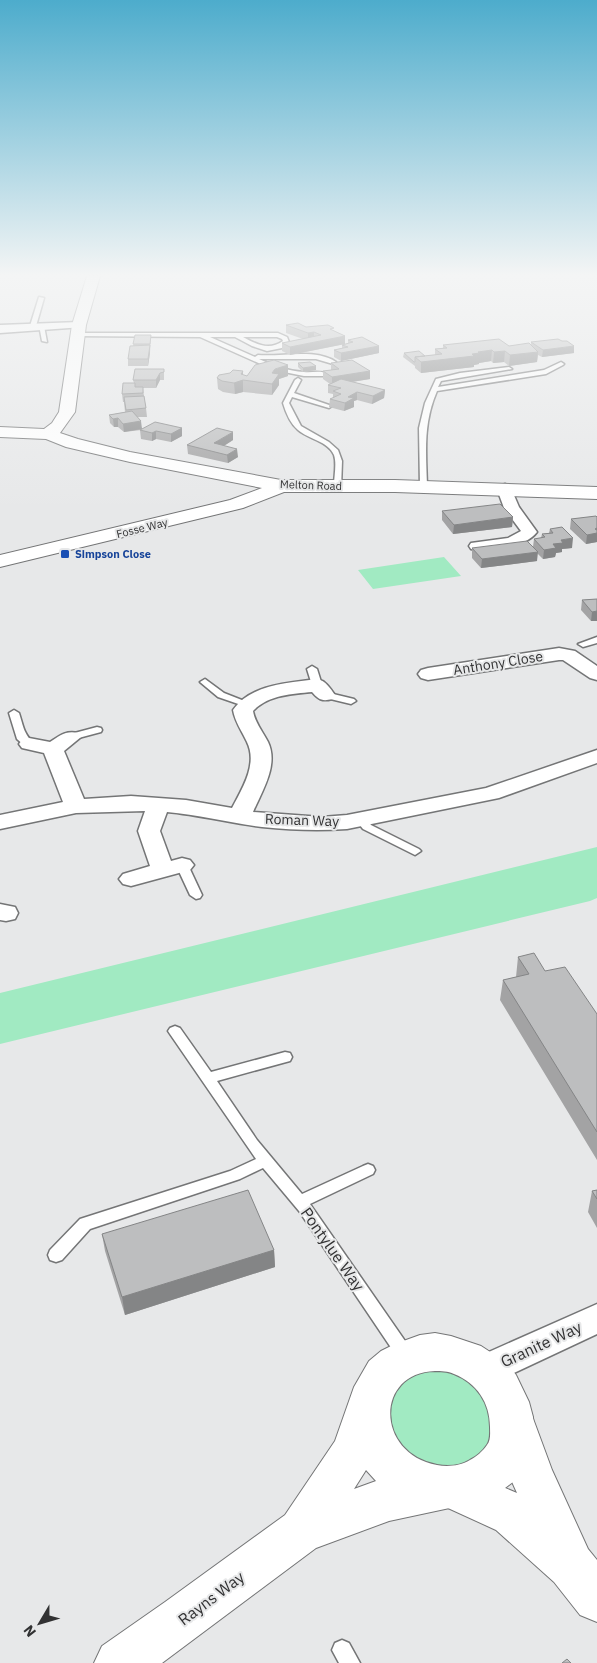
<svg xmlns="http://www.w3.org/2000/svg" width="597" height="1663" font-family="'IBM Plex Sans',sans-serif">
<style>
.green{fill:#a1eac2}
.lines{fill:none;stroke-linecap:round;stroke-linejoin:round}
.service-casing{stroke:#747576;stroke-width:3}
.minor-casing{stroke:#747576;stroke-width:3}
.tertiary-casing{stroke:#747576;stroke-width:2}
.trunk-casing{stroke:#747576;stroke-width:2}
.service{fill:#fff;fill-rule:evenodd}
.minor{fill:#fff;fill-rule:evenodd}
.tertiary{fill:#fff;fill-rule:evenodd}
.trunk{fill:#fff;fill-rule:evenodd}
.wall{fill:#a3a3a4}
.shaded-wall{fill:#848586}
.building{fill:#bdbebf;stroke:#848586}
.transit-dot{fill:#1a4fb4;stroke:#e7e8e9;stroke-width:2}
.labels{text-anchor:middle;dominant-baseline:central;stroke-width:4;stroke-linejoin:round;paint-order:stroke}
.far-street-label{font-size:11px;fill:#323233;stroke:#e7e8e9}
.far-transit-label{font-size:11px;font-weight:bold;fill:#164399;stroke:#e7e8e9;text-anchor:start}
.street-label{font-size:14px;fill:#323233;stroke:#e7e8e9}
.near-street-label{font-size:16px;fill:#323233;stroke:#e7e8e9}
</style>
<rect width="100%" height="100%" fill="#e7e8e9"/>
<!-- green -->
<path class="green" d="M444,557L461,576L373,589L358,570Z
M597,847V898L590,901L0,1044V993Z
M421,1353L509,1403L480,1480L375,1444L405,1359Z"/>
<g class="lines">
<defs>
<path id="service" d="M39,297L44,298L36,326L33,328L30,326Z
M39,325L44,326L47,342L42,341Z
M77,333H278L287,337L289,342L282,348L267,351L252,346L235,337H210L255,357L258,355C282,357 316,348 336,362L333,364L316,359H259C274,366 288,371 304,372C312,373 321,370 327,374L324,376H304L274,370L200,337L75,336V334ZM243,337H277L282,339L283,341C269,351 256,344 243,337Z
M561,362L564,364L563,365L546,374L437,391C423,423 426,452 427,486L420,488L419,428L425,403L436,379L460,373L509,367L512,369L441,381L438,387L544,370Z
M298,378L301,380L294,393L332,406L329,408L292,397L289,403L301,426L329,442L338,450L342,461L341,488L334,486C334,476 337,464 334,455C328,441 308,439 298,430C290,423 286,413 283,403L295,380Z
M597,637V643L583,647L578,644Z
M312,666L317,669L322,685L320,687L317,688L312,685L307,669Z
M205,679L224,693L252,704L247,707L218,697L200,682Z
M325,692L354,699L356,701L351,704L322,697L320,695Z
M14,710L19,713C24,728 23,732 34,744L33,746H25L17,739L9,713Z
M97,727L101,728L102,730L101,732L71,740L66,737L67,735Z
M361,816L365,817L371,825L419,849L421,851L415,855L363,829L355,819Z
M182,861L188,865L202,895L200,898L196,899L190,895L176,865Z
M175,1026L180,1028L211,1072L285,1052L290,1053L292,1057L290,1061L217,1081L257,1140L302,1194L363,1166L368,1164L373,1166L375,1170L373,1174L310,1204L412,1351L414,1356L412,1361L406,1364L400,1361L299,1211L263,1168L240,1179L90,1229L62,1260L56,1262L50,1260L48,1255L50,1250L80,1219L230,1171L256,1159L170,1034L168,1031L170,1028Z
M342,1640L349,1643L360,1663H339L332,1650L335,1643Z"/>
<path id="minor" d="M79,322L83,323L85,325L83,327L0,333V325Z
M505,484L510,486L519,507L537,532C526,547 489,554 471,549L469,546L471,543L508,538L521,531L504,508L497,489L500,486Z
M559,648L575,651L597,666V680L590,678L563,660H559L428,680L421,678L418,674L421,670L428,668Z
M317,679C326,681 330,688 335,695L332,699C322,702 318,699 312,692C292,694 268,695 253,711C255,723 263,732 268,742C279,765 262,791 253,812L322,817L347,815L486,788L597,750V763L499,798L347,829C319,831 290,830 262,827C230,823 199,815 167,812L160,831L171,861L182,858L190,860L194,865L190,870L131,886L123,884L119,879L123,874L150,866L138,831L145,811L76,813L0,829V815L63,802L44,753L22,748L19,744L22,740L29,738L50,742C59,736 66,730 78,733L81,737L64,751L84,799L131,796L186,800L232,808C242,789 258,764 247,742C242,731 235,722 233,710C251,684 288,683 317,679Z
M0,904L15,907L18,913L15,919L6,921L0,920Z
M597,1304V1334L497,1381L485,1385L473,1381L468,1370L473,1359Z"/>
<path id="tertiary" d="M87,276H100L86,325L75,412L60,433L78,439L130,452L281,480H395L597,487V499L395,492H284L243,508L0,567V555L230,500L262,488L130,462L66,447L46,439L0,437V427L44,429L52,423L59,412L72,325Z
M435,1333L451,1336L481,1346L507,1363L516,1375L529,1402L533,1417L534,1434L531,1448L523,1467L513,1482L501,1491L473,1503L389,1521L316,1548L162,1663H94L102,1646L165,1602L285,1515L335,1441L354,1387L369,1361L381,1351L395,1344L420,1335ZM435,1371C441,1371 448,1371 454,1374C477,1383 490,1403 490,1427C490,1433 491,1440 487,1445C483,1451 476,1457 470,1460C460,1466 447,1467 437,1465C376,1454 374,1373 435,1371ZM366,1470L376,1481L354,1489Z"/>
<path id="trunk" d="M513,1399L528,1405L552,1470L588,1549L597,1560V1622L580,1615L554,1582L496,1530L437,1503L431,1488L437,1473L453,1466L517,1493L509,1475L492,1419L498,1405Z"/>
</defs>
<!-- service casing -->
<use href="#service" class="service-casing"/>
<!-- minor casing -->
<use href="#minor" class="minor-casing"/>
<!-- tertiary casing -->
<use href="#tertiary" class="tertiary-casing"/>
<!-- trunk casing -->
<use href="#trunk" class="trunk-casing"/>
<!-- service -->
<use href="#service" class="service"/>
<!-- minor -->
<use href="#minor" class="minor"/>
<!-- tertiary -->
<use href="#tertiary" class="tertiary"/>
<!-- trunk -->
<use href="#trunk" class="trunk"/>
</g>
<!-- wall -->
<path class="wall" d="M286,325L306,327L334,331L345,336V344L290,355L282,351V343L303,339L286,333Z
M135,335H151L150,353L148,366H128V359L133,346Z
M348,340L379,346V353L341,361L334,357V350L342,348V345L348,343Z
M531,342L574,353L542,357L538,355L537,362L509,366L504,362L493,363L491,361L479,363V364L474,365V367L421,373L415,368V366L403,357L404,353L425,356L435,355V349L443,348V345L509,346L531,345Z
M298,363L316,366V370L303,372L298,367Z
M331,363L370,371V379L352,382L385,390L384,398L372,404L357,400L354,401V407L344,411L329,407L330,399L333,398V394L328,393V385L330,384L323,379V371L331,370Z
M164,369V380H160L156,388H143L144,396L146,408L147,417H137L142,429L182,428V436L171,442L156,439L152,441L141,439L140,430H141L124,432L118,427H114L110,423L109,415L125,412L124,402H123L122,394L134,383L133,380Z
M243,375L247,376H288L279,379V385L272,395L243,392L235,394L223,392L218,389L217,378Z
M233,440L224,446L238,457L228,463L188,454L187,445Z
M442,511L513,517L512,527L453,534L442,520Z
M597,517V542L586,544L570,529L571,519Z
M550,529L572,548L562,549V552L556,553L555,557L543,559L537,553V561L481,568L472,558V548L533,547L534,539L541,538L542,534L549,533Z
M597,599V621H591L581,610L582,600Z
M518,957L545,971L597,1014V1160L500,1000L503,980L516,977Z
M597,1190V1228L588,1212L592,1191Z
M102,1234L274,1250L275,1267L125,1315L105,1251Z"/>
<!-- shaded-wall -->
<path class="shaded-wall" d="M314,332V339L308,341V333Z
M345,336V344L290,355V347Z
M150,345V353L148,366V359Z
M379,346V353L341,361V353Z
M574,346V353L542,357L543,350Z
M492,350L491,361L479,363V364L474,365V367L421,373V362L472,354L478,352Z
M505,351L504,362L493,363L494,352Z
M538,352L537,362L509,366L510,355Z
M288,365V376L279,379V385L272,395V373L275,369Z
M316,366V370L303,372V368Z
M243,371V392L235,394L234,383Z
M370,371V379L332,385V377Z
M160,373V380L156,388V380Z
M385,390L384,398L372,404L373,396Z
M357,392V400L354,401V407L344,411L345,403L348,397Z
M118,418V427H114L113,419Z
M141,421L142,429L124,432L123,424Z
M182,428V436L171,442V434Z
M156,431V439L152,441V433Z
M233,432V440L214,452V443Z
M237,449L238,457L228,463L227,455Z
M513,517L512,527L453,534L454,525Z
M597,528V542L586,544L587,535L595,529Z
M573,538L572,548L562,549V552L556,553L555,557L543,559L544,550L561,540Z
M538,552L537,561L481,568L482,559Z
M597,611V621H591L592,612Z
M274,1250L275,1267L125,1315L122,1297Z"/>
<!-- building -->
<path class="building" d="M298,323L306,327L328,325L334,328L330,329L345,336L290,347L282,343L321,335L314,332L308,333L286,325Z
M135,335H151L150,344H133Z
M362,337L379,346L341,353L334,350L348,347L342,345L353,342L348,340Z
M499,339L509,346L529,343L538,352L510,355L505,351L494,352L492,350L478,352L480,353L472,354L474,356L421,362L415,357L442,354L435,349L447,348L443,345Z
M558,339L562,341H567L574,346L543,350L531,342Z
M150,345L148,359H128L130,346Z
M419,351L425,356L415,357V362H414L404,353Z
M274,360L288,365L275,369L272,373L279,374L272,384L243,380L234,383L222,381L217,378L219,375L230,373L233,370L243,371L241,374L247,376L255,365Z
M352,360L370,371L332,377L323,371L339,369L331,363Z
M310,362L316,366L303,368L298,363Z
M135,369H164V372L160,373L156,380H133Z
M341,379L385,390L373,396L357,392L348,397L354,398L345,403L330,399L341,394L333,391L341,388L328,385Z
M123,383H135V387H143V393L122,394Z
M144,396L146,408L126,410L124,397Z
M132,411L141,421L123,424L118,418L113,419L109,415Z
M155,422L182,428L171,434L156,431L152,433L140,430Z
M217,428L233,432L214,443L237,449L227,455L187,445Z
M500,504L513,517L454,525L442,511Z
M596,516L597,517V528L595,529L597,530V533L587,535L571,519Z
M562,527L573,538L561,540L563,543L553,544L556,548L544,550L534,539L545,537L542,534L553,533L550,529Z
M527,541L538,552L482,559L472,548Z
M597,599V611L592,612L582,600Z
M534,953L545,971L565,967L597,1014V1132L503,980L529,974L518,957Z
M248,1190L274,1250L122,1297L102,1234Z
M597,1190V1199L592,1191Z
M567,1659L571,1663H562Z"/>
<!-- sky -->
<linearGradient id="sky" x2="0" y2="1"><stop stop-color="#4daccc"/><stop offset="0.54" stop-color="#f4f5f5"/><stop offset="1" stop-color="#f4f5f5" stop-opacity="0"/></linearGradient>
<rect width="597" height="509" fill="url(#sky)"/>
<!-- markers -->
<rect class="transit-dot" x="60" y="549" width="10" height="10" rx="2.5"/>
<g class="labels">
<!-- far-street labels -->
<g class="far-street-label">
<text transform="translate(311 485) rotate(2)">Melton Road</text>
<text transform="translate(142 528) rotate(-14)">Fosse Way</text>
</g>
<!-- far-transit labels -->
<g class="far-transit-label">
<text x="75" y="554">Simpson Close</text>
</g>
<!-- street labels -->
<g class="street-label">
<text transform="translate(498 663) rotate(-9)">Anthony Close</text>
<text transform="translate(302 820) rotate(2)">Roman Way</text>
</g>
<!-- near-street labels -->
<g class="near-street-label">
<text transform="translate(333 1249) rotate(55)">Pontylue Way</text>
<text transform="translate(541 1344) rotate(-25)">Granite Way</text>
<text transform="translate(211 1598) rotate(-37)">Rayns Way</text>
</g>
</g>
<!-- north arrow -->
<g transform="translate(40 1623) rotate(232)" stroke="#e7e8e9" stroke-width="4" paint-order="stroke">
<path d="M0-4L9 19L0 12L-9 19Z" fill="#323233"/>
<text y="-8" font-size="14" font-weight="bold" text-anchor="middle" fill="#323233">N</text>
</g>
</svg>
